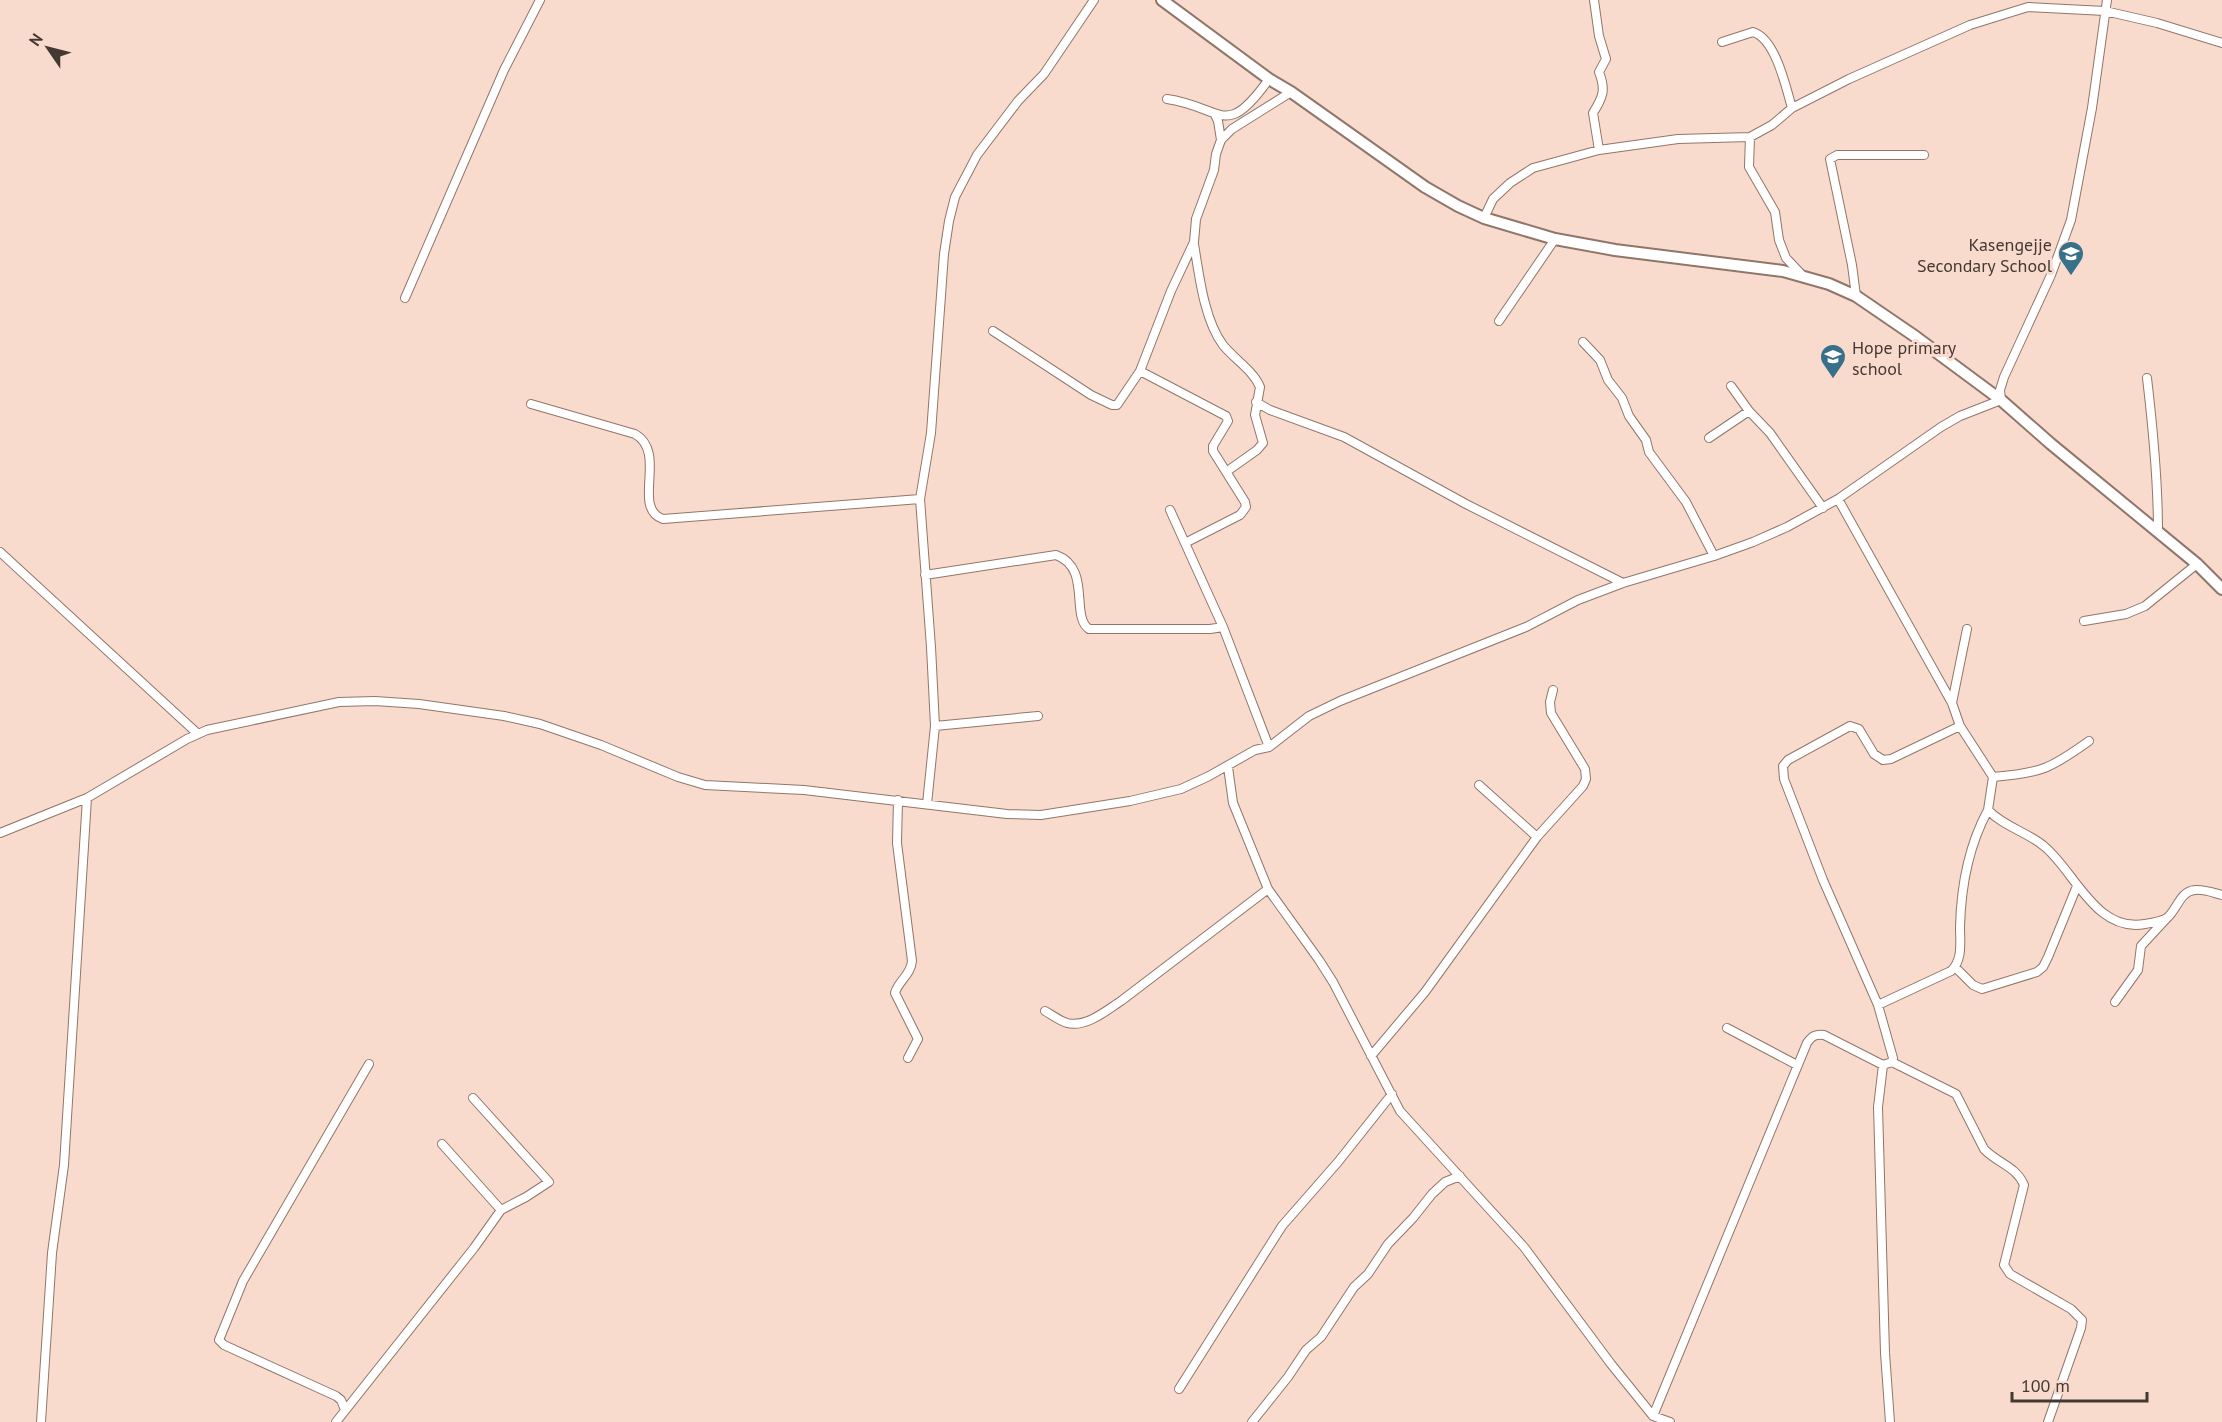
<svg xmlns="http://www.w3.org/2000/svg" width="2222" height="1422" font-family="'PT Sans',sans-serif">
<style>
.lines{fill:none;stroke-linecap:round;stroke-linejoin:round}
.street-casing{stroke:#90766a;stroke-width:10}
.secondary-casing{stroke:#90766a;stroke-width:14}
.street{stroke:#fff;stroke-width:8}
.secondary{stroke:#fff;stroke-width:10}
.labels{text-anchor:middle;dominant-baseline:central;stroke-width:6;stroke-linejoin:round;paint-order:stroke}
.poi-label{font-size:18px;fill:#443833;stroke:#f9dbce;text-anchor:end}
</style>
<rect width="100%" height="100%" fill="#f9dbce"/>
<g class="lines">
<defs>
<path id="street" d="M1594,0L1599,36L1606,59L1599,72C1606,90 1603,97 1593,113L1599,150
M1722,42L1753,32C1776,39 1786,88 1792,108
M1167,99C1223,107 1225,141 1269,79
M1215,115L1218,121L1221,140
M1750,137L1749,167L1775,212L1779,240L1786,258L1803,276
M1484,218L1493,199L1510,183L1533,168L1599,150L1678,139L1750,137L1772,125L1792,108L1849,79L1970,25L2028,7L2105,11L2157,23L2222,43
M1194,244C1199,274 1204,320 1223,345C1234,359 1253,370 1260,387L1255,415L1263,443L1257,450L1226,472
M1856,296L1852,265L1830,159L1837,155H1924
M405,298L504,70L540,0
M1499,321L1555,239
M993,331L1091,395L1112,405H1117L1140,371L1171,291L1194,242L1196,219L1214,170L1216,154L1221,140L1232,129L1291,92
M1583,342L1600,360L1608,380L1622,398L1629,416L1646,440L1649,452L1686,502L1714,556
M1140,371L1226,416L1228,421L1213,446V451L1245,502L1246,507L1240,515L1185,543
M2147,378C2153,429 2158,479 2158,531
M1731,386L1749,411L1770,433L1823,508
M1256,402L1270,410L1344,437L1466,504L1623,583
M531,404L635,434C668,453 631,508 663,519L920,499
M1709,438L1749,411
M1838,499L1952,703L1960,726L1993,777L1988,810C2004,827 2028,832 2045,847C2075,872 2096,933 2145,924C2151,923 2162,921 2167,918C2177,910 2180,891 2195,890C2204,889 2214,893 2222,895
M1170,510L1223,627
M0,552L198,734
M925,575L1056,555C1092,568 1070,616 1089,629H1210L1223,627L1269,747
M2084,621L2126,614L2145,606L2197,564
M1952,703L1967,629
M935,726L1038,716
M1228,767L1233,803L1268,889L1319,960L1333,982L1400,1111L1524,1247L1611,1364L1653,1416L1670,1422
M1993,777C2041,773 2050,769 2089,741
M1479,785L1537,837
M898,800L897,843L912,961C911,975 898,981 895,993L918,1039L908,1058
M927,804L935,726L931,647L920,499L931,433L944,254L949,221L955,197L977,155L1018,101L1044,74L1094,0
M0,833L87,798L187,739L207,730L339,702L375,701L419,704L504,716L540,724L601,745L678,777L705,785L804,790L1007,814L1041,815L1130,801L1181,789L1209,776L1255,750L1269,747L1309,716L1340,701L1526,627L1578,600L1623,583L1714,556L1753,542L1787,527L1838,499L1941,427L1960,416L2001,400L2000,390L2004,377L2051,275L2071,220L2092,108L2107,0
M1955,967L1973,985L1982,989L2037,972L2043,967L2048,957L2077,886
M2115,1002L2138,970L2141,946L2166,919
M1878,1005L1951,971C1963,960 1960,942 1960,927C1961,887 1969,845 1988,810
M1045,1011C1052,1015 1060,1021 1067,1023C1086,1028 1107,1010 1121,1001L1268,889
M1727,1028L1797,1065
M1371,1056L1425,992L1537,837L1583,786L1586,779L1585,769L1551,713L1550,702L1553,690
M1892,1062L1956,1094L1984,1149C1997,1163 2016,1166 2024,1185L2004,1265L2010,1274L2071,1309L2082,1320L2081,1328L2048,1422
M1883,1065L1878,1107L1885,1353L1890,1422
M442,1144L501,1210
M1179,1389L1282,1226L1338,1162L1392,1094
M345,1410L341,1400L336,1396L224,1345L219,1340L243,1281L369,1064
M1653,1416L1807,1043C1812,1036 1815,1034 1824,1035L1883,1065L1892,1062L1893,1058L1878,1005L1823,880L1784,779L1783,766L1788,760L1850,726L1859,729L1874,754L1883,760L1891,759L1960,726
M41,1422L52,1253L64,1165L87,798
M336,1422L474,1248L501,1210L526,1197L549,1182L473,1098
M1252,1422L1288,1377L1306,1350L1321,1337L1354,1287L1368,1274L1388,1244L1413,1218L1432,1194L1445,1182L1460,1176"/>
<path id="secondary" d="M1162,0L1269,79L1291,92L1425,187L1458,206L1484,218L1555,239L1615,250L1783,271L1829,284L1856,296L1916,337L2001,400L2051,444L2197,564L2222,589"/>
</defs>
<!-- street casing -->
<use href="#street" class="street-casing"/>
<!-- secondary casing -->
<use href="#secondary" class="secondary-casing"/>
<!-- street -->
<use href="#street" class="street"/>
<!-- secondary -->
<use href="#secondary" class="secondary"/>
</g>
<!-- icons -->
<defs>
<symbol id="school-pin" viewBox="-11 -11 22 30"><path d="M0 17L-7.5 6A9.5 9.5 0 1 1 7.5 6Z" fill="#38708a" stroke="#f9dbce"/><path d="M0-5L7-2L0 1L-7-2ZM-4 1L0 2.5L4 1V4Q0 6-4 4Z" fill="#fff"/></symbol>
</defs>
<g fill-rule="evenodd">
<use href="#school-pin" x="2056" y="239" width="30" height="40"/>
<use href="#school-pin" x="1818" y="342" width="30" height="40"/>
</g>
<g class="labels">
<!-- poi labels -->
<g class="poi-label">
<text x="2052" y="244">Kasengejje<tspan x="2052" dy="21">Secondary School</tspan></text>
<text x="1852" y="347" text-anchor="start">Hope primary<tspan x="1852" dy="21">school</tspan></text>
</g>
</g>
<!-- north arrow -->
<g transform="translate(48 48) rotate(305)" stroke="#f9dbce" stroke-width="4.5" paint-order="stroke">
<path d="M0-4.5L10 22L0 15L-10 22Z" fill="#443833"/>
<text y="-9" font-size="16" font-weight="bold" text-anchor="middle" fill="#443833">N</text>
</g>
<!-- scale -->
<path d="M2012 1392v9h135v-9" fill="none" stroke="#443833" stroke-width="3"/>
<text x="2021" y="1392" font-size="18" fill="#443833" stroke="#f9dbce" stroke-width="4.5" paint-order="stroke">100 m</text>
</svg>
